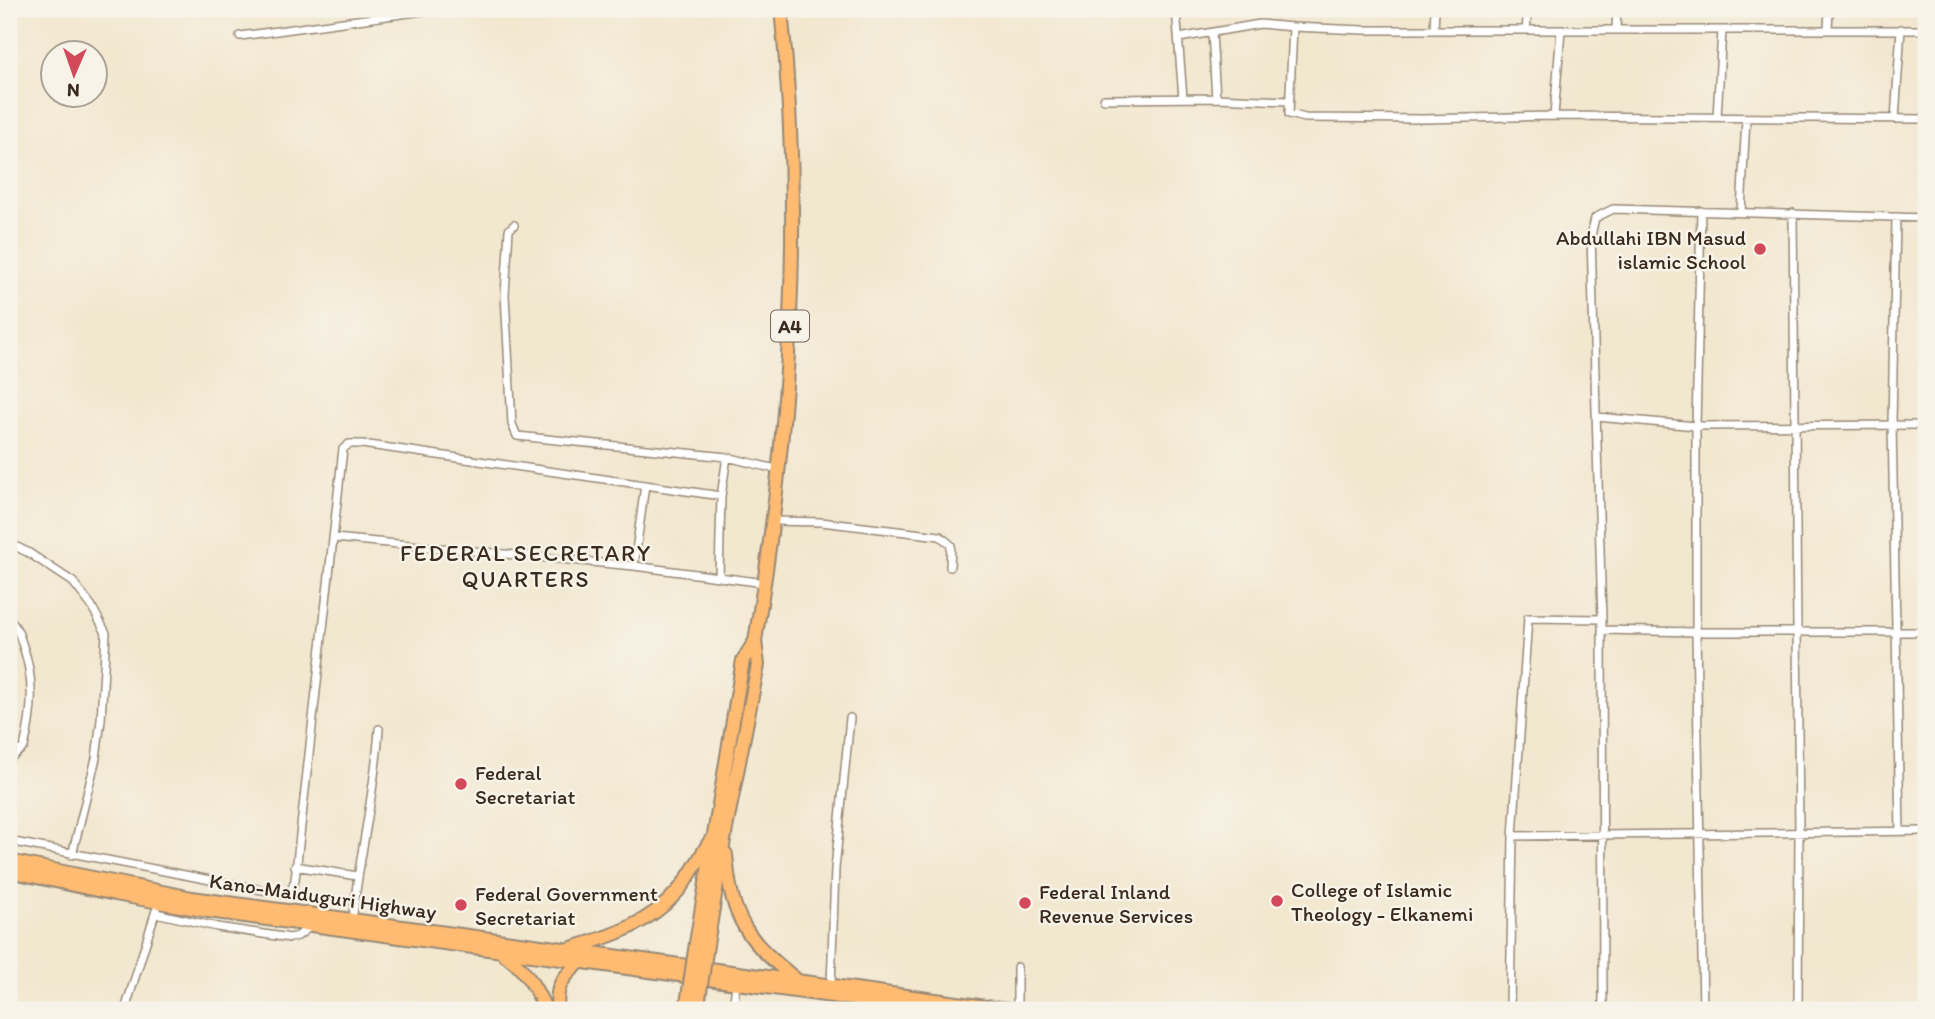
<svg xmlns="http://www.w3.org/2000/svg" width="1935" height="1019" font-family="Itim,sans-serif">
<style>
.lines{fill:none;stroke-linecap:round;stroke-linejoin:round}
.minor-casing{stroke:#968876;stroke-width:10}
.trunk-casing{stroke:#968876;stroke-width:16}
.minor{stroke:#fff;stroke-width:7}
.trunk{stroke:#ffbb71;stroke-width:12}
.trunk-bridge-casing{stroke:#968876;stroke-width:16;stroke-linecap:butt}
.trunk-bridge{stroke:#ffbb71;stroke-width:12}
.poi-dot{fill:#d1495b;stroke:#f7f3e8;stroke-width:2.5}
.labels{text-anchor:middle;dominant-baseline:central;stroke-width:5;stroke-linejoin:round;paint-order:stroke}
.shield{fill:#f7f3e8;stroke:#73665b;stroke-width:2}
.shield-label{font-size:19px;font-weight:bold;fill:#3b2a1e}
.poi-label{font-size:21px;fill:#3b2a1e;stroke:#f7f3e8;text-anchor:start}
.street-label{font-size:21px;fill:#3b2a1e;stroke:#f7f3e8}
.neighbourhood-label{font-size:23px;letter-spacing:2px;fill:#3b2a1e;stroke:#f7f3e8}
</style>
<rect width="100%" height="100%" fill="#f7f3e8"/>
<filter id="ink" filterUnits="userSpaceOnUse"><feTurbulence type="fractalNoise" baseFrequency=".0143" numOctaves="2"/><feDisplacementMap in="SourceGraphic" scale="14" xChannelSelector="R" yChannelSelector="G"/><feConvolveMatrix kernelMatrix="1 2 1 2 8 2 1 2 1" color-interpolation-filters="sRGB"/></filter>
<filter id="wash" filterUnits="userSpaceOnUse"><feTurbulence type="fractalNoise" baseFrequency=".00686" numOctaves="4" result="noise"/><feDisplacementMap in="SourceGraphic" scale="28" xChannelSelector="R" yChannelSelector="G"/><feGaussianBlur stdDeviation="1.57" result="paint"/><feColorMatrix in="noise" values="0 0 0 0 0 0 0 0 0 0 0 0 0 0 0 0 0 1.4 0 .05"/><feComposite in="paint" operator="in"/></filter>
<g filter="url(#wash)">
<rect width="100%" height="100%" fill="#f2e7cf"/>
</g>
<g filter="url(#ink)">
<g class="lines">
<defs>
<path id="minor" d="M1176,9L1183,98
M1828,29L1829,9
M1434,30L1435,9
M1526,30L1528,9
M1616,30L1617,9
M1926,30H1363L1293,27L1289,114L1305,118L1423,119L1554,116L1926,119
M1212,33L1216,98
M240,36L438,9
M1179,38L1260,24L1293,27
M1104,99L1216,98L1289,101
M1554,116L1561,30
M1717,117L1722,30
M1895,119L1901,29
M1701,211L1696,426V632L1703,1010
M1741,212L1746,118
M1793,213L1799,832L1798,1010
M1896,217L1892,424L1900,831
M514,225L509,230L505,295L512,424L517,436L727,457L780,470
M1597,417L1696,426L1926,425
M773,521L821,522L940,536L951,545L950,567
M334,538L634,566L765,583
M9,543L29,553L73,582L91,605L106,633L101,720L96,758L72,855
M634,566L645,485
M719,577L721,496L727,457
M9,620C17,626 19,634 22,643C35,679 33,711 24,747L9,759
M1602,630L1696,632H1926
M1513,836L1926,831
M9,841L283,894L291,891L295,880L343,449L349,444H362L721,496
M295,866L357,876
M156,913L217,927L290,938L298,936L311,926
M352,922C359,857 375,794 379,729
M1017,967V1010
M831,986L835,869L850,718
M125,1010L156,910
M733,1010L736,984
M1510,1010L1513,836L1528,618L1602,619
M1603,1010L1602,619L1591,236L1595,218L1613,209L1926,218"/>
<path id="trunk" d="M726,854C731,921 747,940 798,981
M9,861L192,898L1008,1010
M9,871L115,894L208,911L935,1010
M696,943L743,660L755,641
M707,945L725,834L758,665L755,641C790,432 804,220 781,9
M572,948C612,936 649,924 677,892C690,877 699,858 710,841
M504,954C525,968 535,987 546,1010
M558,1010C555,987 562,978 579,963"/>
</defs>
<!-- minor casing -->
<use href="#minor" class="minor-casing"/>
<!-- trunk casing -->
<use href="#trunk" class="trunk-casing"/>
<!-- minor -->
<use href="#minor" class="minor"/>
<!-- trunk -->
<use href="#trunk" class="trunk"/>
<defs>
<path id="trunk-bridge" d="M687,1004L696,943
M698,1005L707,945"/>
</defs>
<!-- trunk-bridge casing -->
<use href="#trunk-bridge" class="trunk-bridge-casing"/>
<!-- trunk-bridge -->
<use href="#trunk-bridge" class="trunk-bridge"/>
</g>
</g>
<!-- markers -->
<g class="poi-dot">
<circle cx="1760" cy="249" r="7"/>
<circle cx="461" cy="784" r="7"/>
<circle cx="1277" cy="901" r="7"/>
<circle cx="1025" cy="903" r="7"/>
<circle cx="461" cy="905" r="7"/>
</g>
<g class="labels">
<!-- shield labels -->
<rect class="shield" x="771" y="310.5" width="38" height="31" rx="5"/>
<g class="shield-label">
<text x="790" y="326">A4</text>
</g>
<!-- poi labels -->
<g class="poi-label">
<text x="1746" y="237" text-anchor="end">Abdullahi IBN Masud<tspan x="1746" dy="24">islamic School</tspan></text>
<text x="475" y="772">Federal<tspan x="475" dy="24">Secretariat</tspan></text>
<text x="1291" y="889">College of Islamic<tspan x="1291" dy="24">Theology - Elkanemi</tspan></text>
<text x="1039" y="891">Federal Inland<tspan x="1039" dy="24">Revenue Services</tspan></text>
<text x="475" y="893">Federal Government<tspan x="475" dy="24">Secretariat</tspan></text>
</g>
<!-- street labels -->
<g class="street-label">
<text transform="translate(323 896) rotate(8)">Kano-Maiduguri Highway</text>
</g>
<!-- neighbourhood labels -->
<g class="neighbourhood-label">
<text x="526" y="553">FEDERAL SECRETARY<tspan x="526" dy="26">QUARTERS</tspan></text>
</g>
</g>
<!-- margin -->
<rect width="1935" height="1019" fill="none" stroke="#f7f3e8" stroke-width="35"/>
<!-- north arrow -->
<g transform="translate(74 74) rotate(182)"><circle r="33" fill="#f7f3e8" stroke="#aca397" stroke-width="2"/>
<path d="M0-5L12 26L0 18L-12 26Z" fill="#d1495b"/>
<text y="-10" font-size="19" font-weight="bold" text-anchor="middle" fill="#3b2a1e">N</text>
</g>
</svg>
